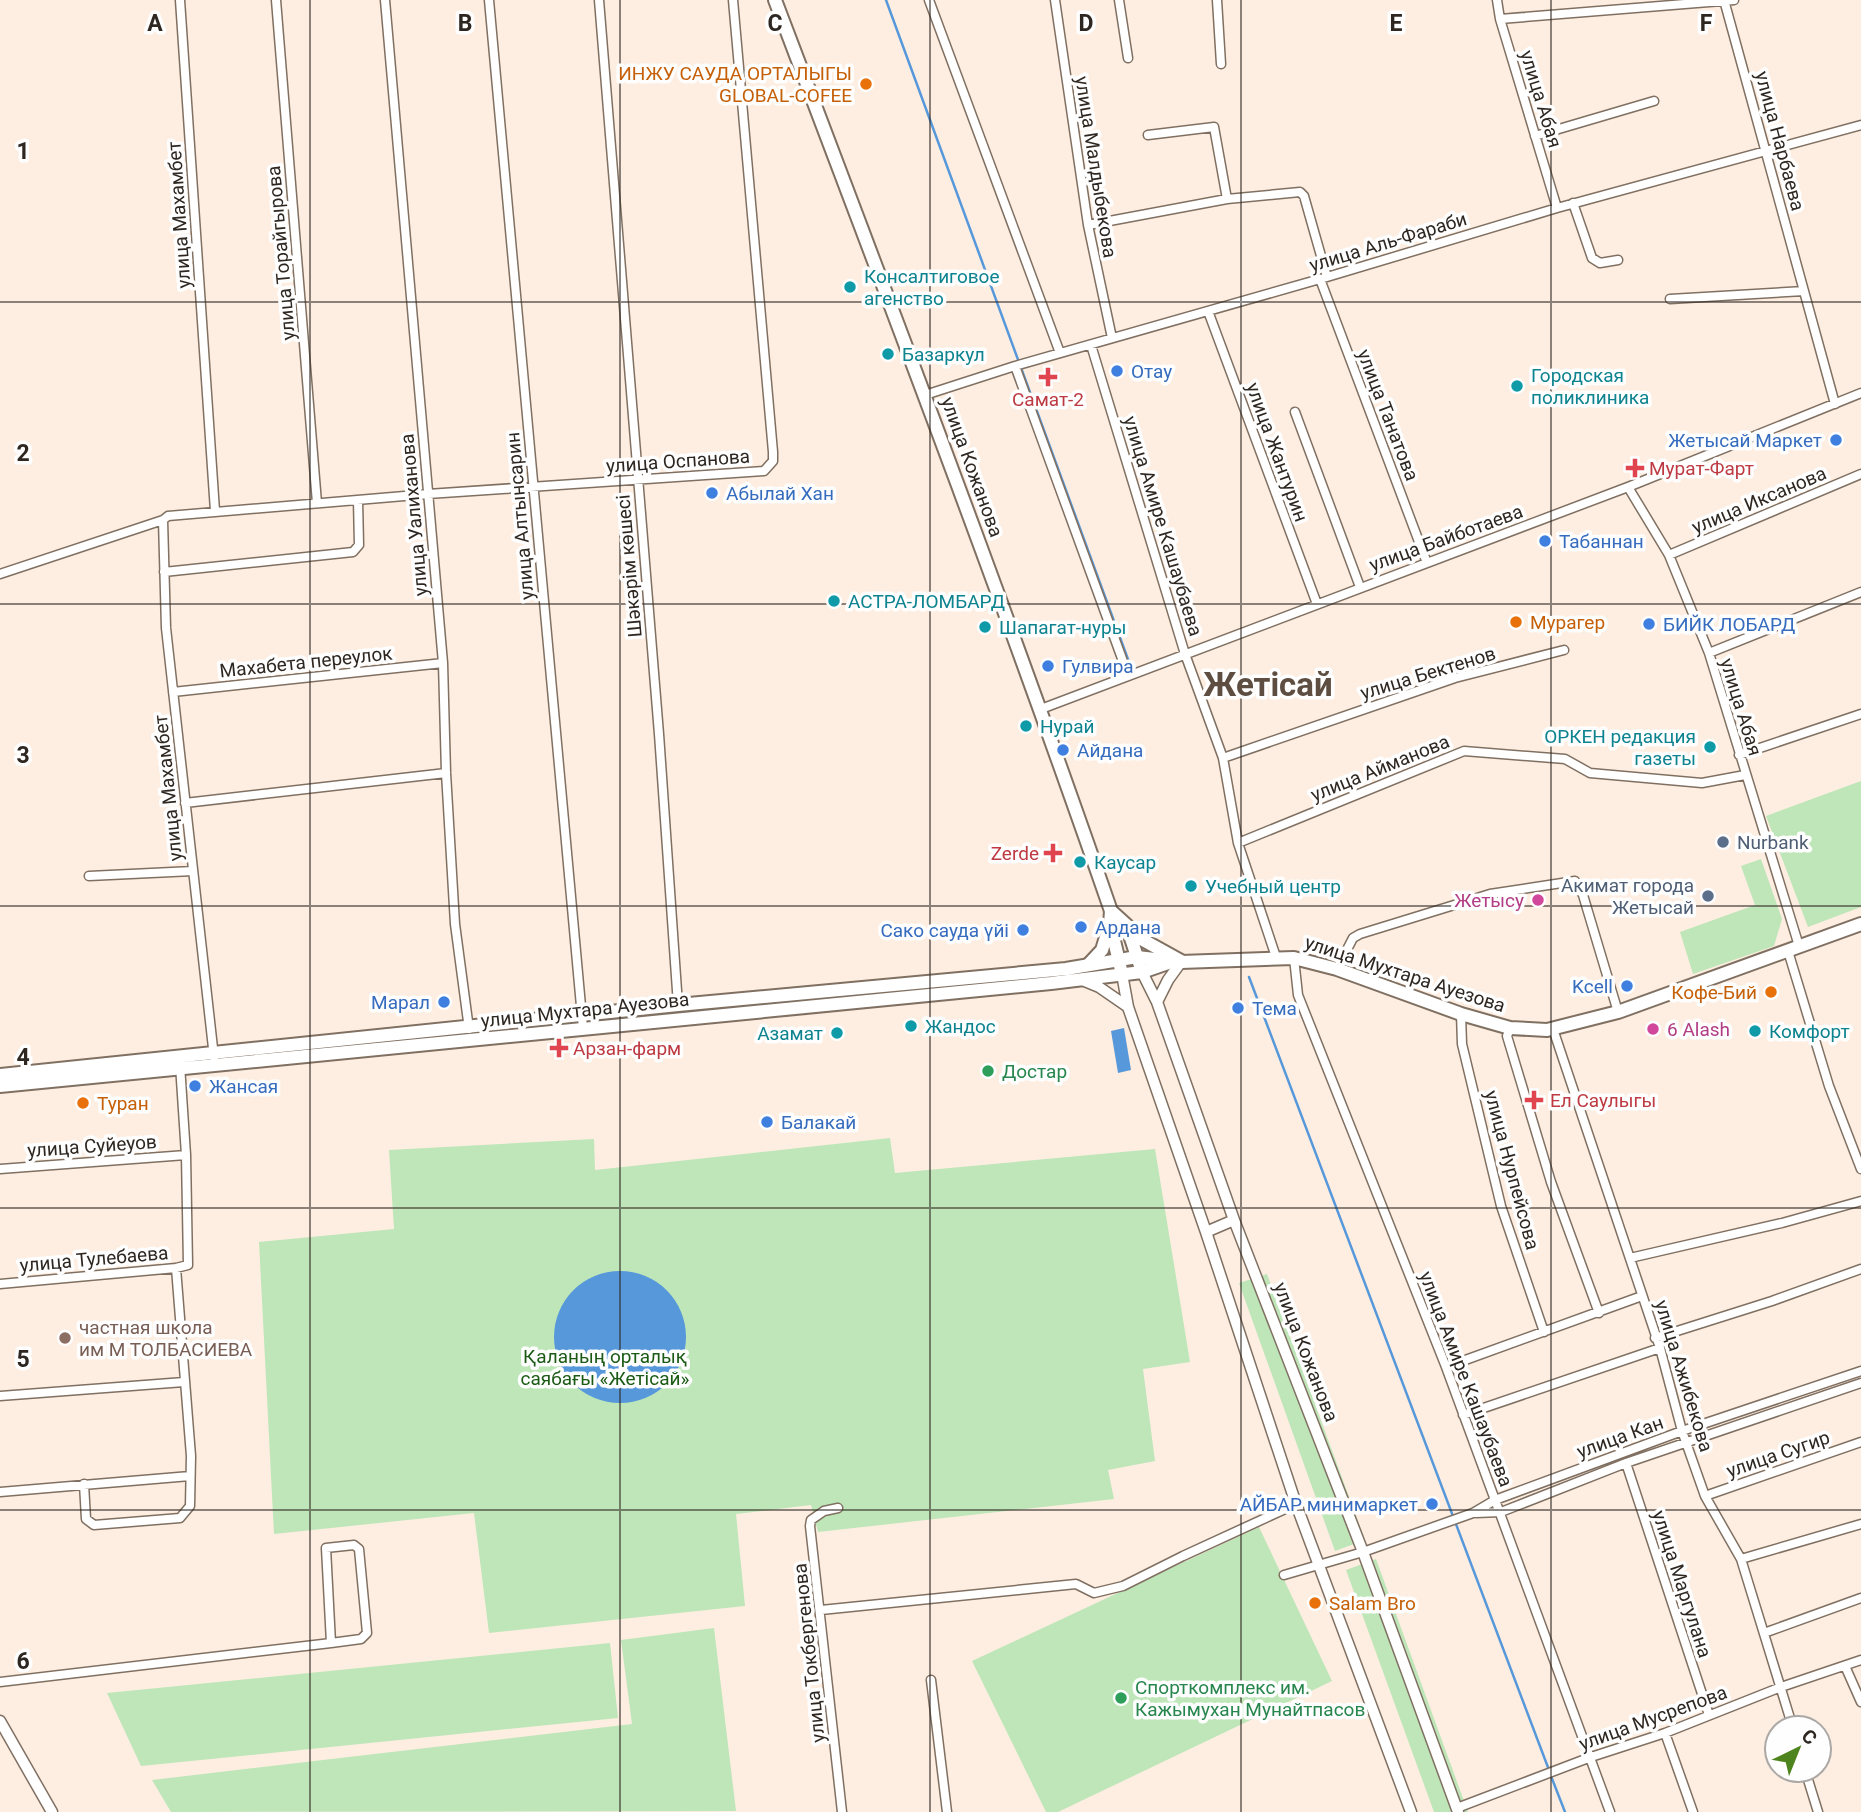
<svg xmlns="http://www.w3.org/2000/svg" width="1861" height="1812" font-family="Roboto,sans-serif">
<style>
.green{fill:#bee6b9}
.water{fill:#5798db}
.lines{fill:none;stroke-linecap:round;stroke-linejoin:round}
.stream{stroke:#5798db;stroke-width:2.5}
.minor-casing{stroke:#807062;stroke-width:11}
.tertiary-casing{stroke:#807062;stroke-width:13}
.secondary-casing{stroke:#807062;stroke-width:16}
.primary-casing{stroke:#807062;stroke-width:16}
.minor{stroke:#fff;stroke-width:8}
.tertiary{stroke:#fff;stroke-width:10}
.secondary{stroke:#fff;stroke-width:12}
.primary{stroke:#fff;stroke-width:12}
.grid{fill:none;stroke:#2e2721;stroke-width:2;stroke-opacity:0.55}
.food-dot{fill:#e8710a;stroke:#fefefe;stroke-width:2.5}
.culture-dot{fill:#0f9aa8;stroke:#fefefe;stroke-width:2.5}
.shop-dot{fill:#3f7fe0;stroke:#fefefe;stroke-width:2.5}
.health-dot{fill:#e0444e;stroke:#fefefe;stroke-width:2.5}
.service-dot{fill:#5c6f8a;stroke:#fefefe;stroke-width:2.5}
.hotel-dot{fill:#d1479c;stroke:#fefefe;stroke-width:2.5}
.leisure-dot{fill:#2e9e5b;stroke:#fefefe;stroke-width:2.5}
.education-dot{fill:#8d6e63;stroke:#fefefe;stroke-width:2.5}
.labels{text-anchor:middle;dominant-baseline:central;stroke-width:7;stroke-linejoin:round;paint-order:stroke}
.food-label{font-size:19px;fill:#c56008;stroke:#fefefe;text-anchor:start}
.street-label{font-size:19px;fill:#2e2721;stroke:#fefefe}
.culture-label{font-size:19px;fill:#0d838f;stroke:#fefefe;text-anchor:start}
.shop-label{font-size:19px;fill:#366cbe;stroke:#fefefe;text-anchor:start}
.health-label{font-size:19px;fill:#be3a42;stroke:#fefefe;text-anchor:start}
.service-label{font-size:19px;fill:#4e5e75;stroke:#fefefe;text-anchor:start}
.hotel-label{font-size:19px;fill:#b23c85;stroke:#fefefe;text-anchor:end}
.leisure-label{font-size:19px;fill:#27864d;stroke:#fefefe;text-anchor:start}
.education-label{font-size:19px;fill:#785e54;stroke:#fefefe;text-anchor:start}
.park-label{font-size:19px;fill:#1b5b15;stroke:#fefefe}
.town-label{font-size:33px;font-weight:bold;fill:#5d4e41;stroke:#fefefe}
.grid-label{font-size:23px;text-anchor:middle;font-weight:bold;fill:#2e2721;stroke:#fefefe;stroke-width:7;stroke-linejoin:round;paint-order:stroke}
</style>
<rect width="100%" height="100%" fill="#fdeee1"/>
<!-- green -->
<path class="green" d="M1861,781V907L1808,927L1766,816Z
M1761,859L1782,919L1774,946L1693,974L1680,932L1755,905L1741,866Z
M890,1138L895,1173L1155,1149L1190,1362L1143,1369L1155,1461L1108,1470L1114,1499L818,1532L811,1505L736,1514L745,1606L489,1633L474,1513L274,1534L259,1242L394,1229L389,1150L594,1139L595,1170Z
M1267,1274L1365,1540L1335,1551L1239,1283Z
M1259,1527L1332,1681L1058,1812H1046L972,1661Z
M1376,1559L1468,1812H1434L1346,1570Z
M714,1628L736,1811L171,1812L152,1780L632,1724L621,1640Z
M610,1643L618,1718L141,1766L107,1693Z"/>
<!-- water -->
<path class="water" d="M1124,1028L1131,1070L1118,1073L1111,1031Z
M554 1337a66 66 0 1 1 132 0a66 66 0 1 1-132 0Z"/>
<g class="lines">
<!-- stream -->
<path class="stream" d="M886,0L1129,662
M1249,977L1549,1770
M1551,1776L1565,1812"/>
<defs>
<path id="minor" d="M180,0L215,511
M276,0L317,503
M385,0L443,663L446,773L455,924L469,1029
M489,0L583,1028
M599,0L659,734L678,1005
M929,0L1060,353
M1055,0L1088,225L1112,338
M1119,0L1128,58
M1217,0L1221,64
M1497,0L1500,19L1557,208
M1724,0L1835,404
M1500,19L1734,0
M1148,135L1214,127L1227,199
M1535,136L1654,101
M1573,203L1592,258L1600,263L1618,260
M1088,225L1227,199L1300,192L1304,196L1327,277
M1320,279L1427,563
M1670,299L1804,291
M1208,311L1317,604
M1091,345L1185,654L1223,758L1238,843L1276,957
M1015,366L1128,675
M925,395L1015,366L1327,277L1557,208L1861,125
M1295,412L1360,587
M1628,487L1669,555L1709,653L1799,946
M163,520L166,628L214,1057
M1669,555L1861,474
M164,572L353,552L359,545L358,500
M0,574L163,520L168,516L428,494L764,471L773,461V452L733,0
M1709,653L1861,592
M173,692L443,663
M1041,709L1628,487L1861,393
M1739,755L1861,714
M1223,758L1455,678L1564,650
M185,803L446,773
M1238,843L1464,751L1565,759L1590,773L1702,783L1745,775
M89,876L193,871
M1788,951L1829,1086L1861,1169
M1294,958L1298,995L1446,1367L1610,1812
M1337,969L1353,938L1360,934L1490,894L1575,881L1583,895L1618,1012
M1461,1014L1462,1044L1501,1206L1544,1332
M1510,1028L1507,1036L1551,1182L1599,1313
M1553,1029L1660,1348L1682,1431L1705,1496L1741,1559L1793,1728
M0,1169L186,1155
M1630,1258L1782,1223L1861,1201
M0,1284L176,1268L188,1265L186,1155L180,1065
M1655,1338L1772,1301L1861,1269
M1446,1367L1642,1296
M0,1396L184,1382
M1463,1415L1660,1348
M1626,1463L1709,1715
M84,1484L86,1519L94,1525L180,1518L190,1506L191,1456L176,1268
M0,1492L190,1476
M1705,1496L1861,1442
M838,1508L824,1511L811,1520L810,1526L842,1812
M1476,1513L1501,1512L1626,1463L1861,1383
M1741,1559L1861,1524
M1284,1575L1363,1552L1473,1513L1495,1500L1682,1431L1861,1371
M821,1610L1076,1584L1094,1593L1123,1586L1183,1556L1296,1504
M1764,1633L1861,1598
M1845,1666L1861,1702
M931,1680L947,1812
M0,1682L331,1643L326,1548L354,1545L359,1549L367,1633L361,1639L331,1643
M1665,1733L1693,1812
M1805,1770L1818,1812
M1457,1808L1591,1757L1665,1733L1781,1687L1861,1660"/>
<path id="tertiary" d="M1142,972L1157,1002L1234,1220L1363,1552L1458,1812
M1122,974L1128,1007L1206,1232L1296,1504L1411,1812
M1082,980L1099,987L1128,1007
M1157,1002L1168,980L1181,962
M1206,1232L1234,1220
M0,1721L52,1812"/>
<path id="secondary" d="M775,0C890,303 1005,605 1111,911L1110,924L1122,974
M1111,911L1143,940L1181,961
M1127,926L1142,972
M1088,965L1102,950L1110,924"/>
<path id="primary" d="M0,1075L678,1005L1066,969L1137,957L1181,962L1294,958L1337,969L1461,1014L1510,1028L1547,1030L1618,1012L1861,924
M0,1086L1051,983L1142,972L1168,963"/>
</defs>
<!-- minor casing -->
<use href="#minor" class="minor-casing"/>
<!-- tertiary casing -->
<use href="#tertiary" class="tertiary-casing"/>
<!-- secondary casing -->
<use href="#secondary" class="secondary-casing"/>
<!-- primary casing -->
<use href="#primary" class="primary-casing"/>
<!-- minor -->
<use href="#minor" class="minor"/>
<!-- tertiary -->
<use href="#tertiary" class="tertiary"/>
<!-- secondary -->
<use href="#secondary" class="secondary"/>
<!-- primary -->
<use href="#primary" class="primary"/>
</g>
<!-- grid -->
<path class="grid" d="M310,0V1812M620,0V1812M930,0V1812M1241,0V1812M1551,0V1812M0,302H1861M0,604H1861M0,906H1861M0,1208H1861M0,1510H1861"/>
<!-- markers -->
<g class="food-dot">
<circle cx="866" cy="84" r="7"/>
<circle cx="1516" cy="622" r="7"/>
<circle cx="1771" cy="992" r="7"/>
<circle cx="83" cy="1103" r="7"/>
<circle cx="1315" cy="1603" r="7"/>
</g>
<g class="culture-dot">
<circle cx="850" cy="287" r="7"/>
<circle cx="888" cy="354" r="7"/>
<circle cx="1517" cy="386" r="7"/>
<circle cx="834" cy="601" r="7"/>
<circle cx="985" cy="627" r="7"/>
<circle cx="1026" cy="726" r="7"/>
<circle cx="1710" cy="747" r="7"/>
<circle cx="1080" cy="862" r="7"/>
<circle cx="1191" cy="886" r="7"/>
<circle cx="911" cy="1026" r="7"/>
<circle cx="1755" cy="1031" r="7"/>
<circle cx="837" cy="1033" r="7"/>
</g>
<g class="shop-dot">
<circle cx="1117" cy="371" r="7"/>
<circle cx="1836" cy="440" r="7"/>
<circle cx="712" cy="493" r="7"/>
<circle cx="1545" cy="541" r="7"/>
<circle cx="1649" cy="624" r="7"/>
<circle cx="1048" cy="666" r="7"/>
<circle cx="1063" cy="750" r="7"/>
<circle cx="1081" cy="927" r="7"/>
<circle cx="1023" cy="930" r="7"/>
<circle cx="1627" cy="986" r="7"/>
<circle cx="444" cy="1002" r="7"/>
<circle cx="1238" cy="1008" r="7"/>
<circle cx="195" cy="1086" r="7"/>
<circle cx="767" cy="1122" r="7"/>
<circle cx="1432" cy="1504" r="7"/>
</g>
<g class="health-dot">
<path d="M1044.5 366.5h7v7h7v7h-7v7h-7v-7h-7v-7h7z"/>
<path d="M1631.5 457.5h7v7h7v7h-7v7h-7v-7h-7v-7h7z"/>
<path d="M1049.5 842.5h7v7h7v7h-7v7h-7v-7h-7v-7h7z"/>
<path d="M555.5 1037.5h7v7h7v7h-7v7h-7v-7h-7v-7h7z"/>
<path d="M1530.5 1089.5h7v7h7v7h-7v7h-7v-7h-7v-7h7z"/>
</g>
<g class="service-dot">
<circle cx="1723" cy="842" r="7"/>
<circle cx="1708" cy="896" r="7"/>
</g>
<g class="hotel-dot">
<circle cx="1538" cy="900" r="7"/>
<circle cx="1653" cy="1029" r="7"/>
</g>
<g class="leisure-dot">
<circle cx="988" cy="1071" r="7"/>
<circle cx="1121" cy="1698" r="7"/>
</g>
<circle class="education-dot" cx="65" cy="1338" r="7"/>
<g class="labels">
<!-- food labels -->
<g class="food-label">
<text x="852" y="73" text-anchor="end">ИНЖУ САУДА ОРТАЛЫГЫ<tspan x="852" dy="22">GLOBAL-COFEE</tspan></text>
<text x="1530" y="622">Мурагер</text>
<text x="1757" y="992" text-anchor="end">Кофе-Бий</text>
<text x="97" y="1103">Туран</text>
<text x="1329" y="1603">Salam Bro</text>
</g>
<!-- street labels -->
<g class="street-label">
<text transform="translate(1541 99) rotate(73)">улица Абая</text>
<text transform="translate(1780 141) rotate(75)">улица Нарбаева</text>
<text transform="translate(1096 167) rotate(81)">улица Малдыбекова</text>
<text transform="translate(179 215) rotate(-94)">улица Махамбет</text>
<text transform="translate(1388 242) rotate(-17)">улица Аль-Фараби</text>
<text transform="translate(281 253) rotate(-95)">улица Торайгырова</text>
<text transform="translate(1388 415) rotate(69)">улица Танатова</text>
<text transform="translate(1277 452) rotate(70)">улица Жантурин</text>
<text transform="translate(678 461) rotate(-4)">улица Оспанова</text>
<text transform="translate(972 467) rotate(70)">улица Кожанова</text>
<text transform="translate(1759 500) rotate(-23)">улица Иксанова</text>
<text transform="translate(414 515) rotate(-95)">улица Уалиханова</text>
<text transform="translate(520 516) rotate(-95)">улица Алтынсарин</text>
<text transform="translate(1163 526) rotate(73)">улица Амире Кашаубаева</text>
<text transform="translate(1446 538) rotate(-20)">улица Байботаева</text>
<text transform="translate(629 566) rotate(-95)">Шәкәрім көшесі</text>
<text transform="translate(306 662) rotate(-6)">Махабета переулок</text>
<text transform="translate(1428 673) rotate(-17)">улица Бектенов</text>
<text transform="translate(1741 707) rotate(73)">улица Абая</text>
<text transform="translate(1380 768) rotate(-22)">улица Айманова</text>
<text transform="translate(168 788) rotate(-96)">улица Махамбет</text>
<text transform="translate(1405 974) rotate(18)">улица Мухтара Ауезова</text>
<text transform="translate(585 1010) rotate(-6)">улица Мухтара Ауезова</text>
<text transform="translate(92 1146) rotate(-4)">улица Суйеуов</text>
<text transform="translate(1512 1170) rotate(75)">улица Нурпейсова</text>
<text transform="translate(94 1259) rotate(-5)">улица Тулебаева</text>
<text transform="translate(1306 1352) rotate(69)">улица Кожанова</text>
<text transform="translate(1684 1376) rotate(73)">улица Ажибекова</text>
<text transform="translate(1466 1379) rotate(69)">улица Амире Кашаубаева</text>
<text transform="translate(1620 1437) rotate(-20)">улица Кан</text>
<text transform="translate(1778 1454) rotate(-19)">улица Сугир</text>
<text transform="translate(1682 1584) rotate(72)">улица Маргулана</text>
<text transform="translate(809 1653) rotate(-96)">улица Токбергенова</text>
<text transform="translate(1653 1718) rotate(-20)">улица Мусрепова</text>
</g>
<!-- culture labels -->
<g class="culture-label">
<text x="864" y="276">Консалтиговое<tspan x="864" dy="22">агенство</tspan></text>
<text x="902" y="354">Базаркул</text>
<text x="1531" y="375">Городская<tspan x="1531" dy="22">поликлиника</tspan></text>
<text x="848" y="601">АСТРА-ЛОМБАРД</text>
<text x="999" y="627">Шапагат-нуры</text>
<text x="1040" y="726">Нурай</text>
<text x="1696" y="736" text-anchor="end">ОРКЕН редакция<tspan x="1696" dy="22">газеты</tspan></text>
<text x="1094" y="862">Каусар</text>
<text x="1205" y="886">Учебный центр</text>
<text x="925" y="1026">Жандос</text>
<text x="1769" y="1031">Комфорт</text>
<text x="823" y="1033" text-anchor="end">Азамат</text>
</g>
<!-- shop labels -->
<g class="shop-label">
<text x="1131" y="371">Отау</text>
<text x="1822" y="440" text-anchor="end">Жетысай Маркет</text>
<text x="726" y="493">Абылай Хан</text>
<text x="1559" y="541">Табаннан</text>
<text x="1663" y="624">БИЙК ЛОБАРД</text>
<text x="1062" y="666">Гулвира</text>
<text x="1077" y="750">Айдана</text>
<text x="1095" y="927">Ардана</text>
<text x="1009" y="930" text-anchor="end">Сако сауда үйі</text>
<text x="1613" y="986" text-anchor="end">Kcell</text>
<text x="430" y="1002" text-anchor="end">Марал</text>
<text x="1252" y="1008">Тема</text>
<text x="209" y="1086">Жансая</text>
<text x="781" y="1122">Балакай</text>
<text x="1418" y="1504" text-anchor="end">АЙБАР минимаркет</text>
</g>
<!-- health labels -->
<g class="health-label">
<text x="1048" y="399" text-anchor="middle">Самат-2</text>
<text x="1649" y="468">Мурат-Фарт</text>
<text x="1039" y="853" text-anchor="end">Zerde</text>
<text x="573" y="1048">Арзан-фарм</text>
<text x="1550" y="1100">Ел Саулыгы</text>
</g>
<!-- service labels -->
<g class="service-label">
<text x="1737" y="842">Nurbank</text>
<text x="1694" y="885" text-anchor="end">Акимат города<tspan x="1694" dy="22">Жетысай</tspan></text>
</g>
<!-- hotel labels -->
<g class="hotel-label">
<text x="1524" y="900">Жетысу</text>
<text x="1667" y="1029" text-anchor="start">6 Alash</text>
</g>
<!-- leisure labels -->
<g class="leisure-label">
<text x="1002" y="1071">Достар</text>
<text x="1135" y="1687">Спорткомплекс им.<tspan x="1135" dy="22">Кажымухан Мунайтпасов</tspan></text>
</g>
<!-- education labels -->
<g class="education-label">
<text x="79" y="1327">частная школа<tspan x="79" dy="22">им М ТОЛБАСИЕВА</tspan></text>
</g>
<!-- park labels -->
<g class="park-label">
<text x="605" y="1356">Қаланың орталық<tspan x="605" dy="22">саябағы «Жетісай»</tspan></text>
</g>
<!-- town labels -->
<g class="town-label">
<text x="1268" y="684">Жетісай</text>
</g>
</g>
<g class="grid-label">
<text x="155" y="31">A</text>
<text x="465" y="31">B</text>
<text x="775" y="31">C</text>
<text x="1086" y="31">D</text>
<text x="1396" y="31">E</text>
<text x="1706" y="31">F</text>
<text x="23" y="159">1</text>
<text x="23" y="461">2</text>
<text x="23" y="763">3</text>
<text x="23" y="1065">4</text>
<text x="23" y="1367">5</text>
<text x="23" y="1669">6</text>
</g>
<!-- north arrow -->
<g transform="translate(1798 1749) rotate(43)"><circle r="33" fill="#fefefe" stroke="#aba8a6" stroke-width="2"/>
<path d="M0-5L12 26L0 18L-12 26Z" fill="#4e841d"/>
<text y="-10" font-size="19" font-weight="bold" text-anchor="middle" fill="#2e2721">С</text>
</g>
</svg>
